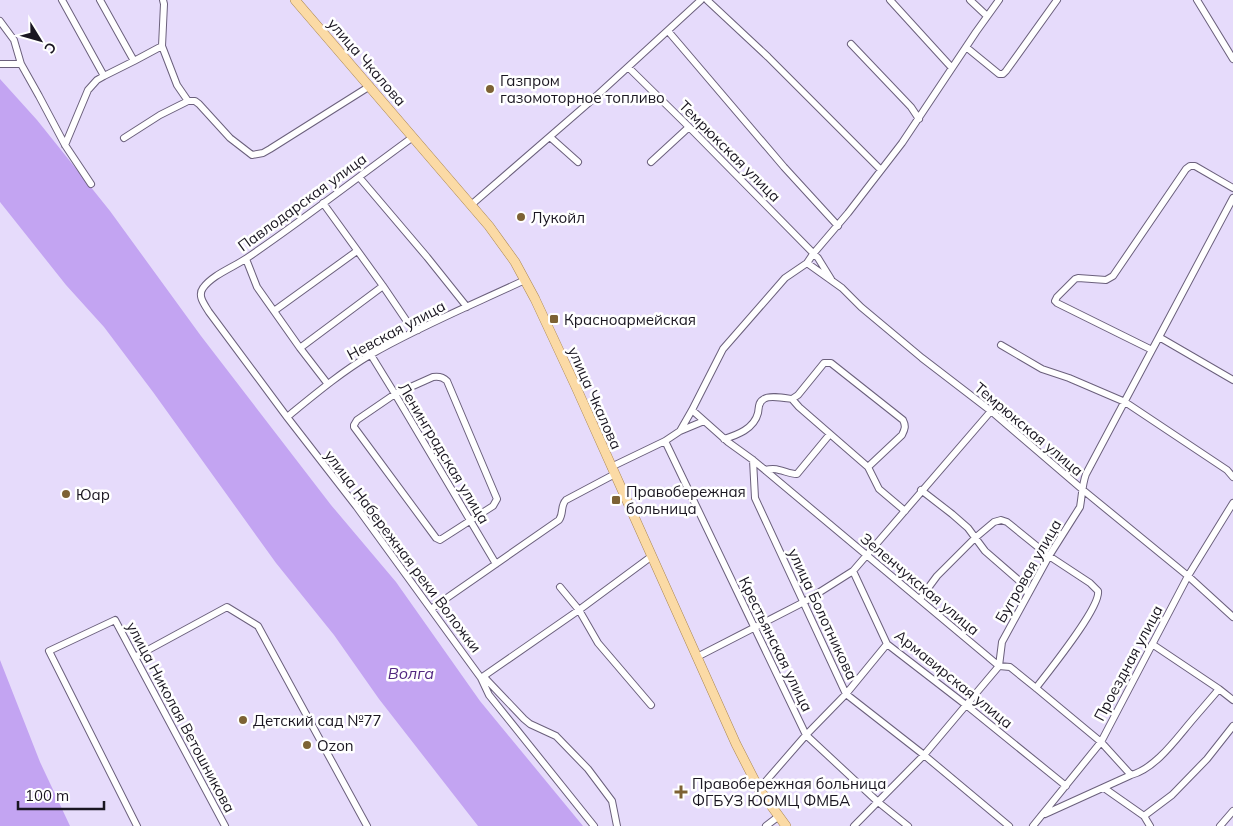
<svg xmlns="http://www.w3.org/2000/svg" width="1233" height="826" font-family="Mulish,sans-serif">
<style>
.water{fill:#c3a4f2}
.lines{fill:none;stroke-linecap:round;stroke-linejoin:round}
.minor-casing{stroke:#6b607c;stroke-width:8}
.major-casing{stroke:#aa8650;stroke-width:10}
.minor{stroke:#fff;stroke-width:6}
.major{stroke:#fbdaa5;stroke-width:9}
.poi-dot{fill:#7d6234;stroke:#fff;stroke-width:2}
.labels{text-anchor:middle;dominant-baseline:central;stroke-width:5;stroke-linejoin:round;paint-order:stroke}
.street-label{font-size:15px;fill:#1a1621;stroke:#fff}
.poi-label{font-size:15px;fill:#1a1621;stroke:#fff;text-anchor:start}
.water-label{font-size:16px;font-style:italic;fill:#522780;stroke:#fff}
</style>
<rect width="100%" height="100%" fill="#e6dbfb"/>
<!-- water -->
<path class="water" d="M0,79L37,120L110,211L201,336L331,505L396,582L480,701L583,826H478L379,699L334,635L276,563L153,392L104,327L66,285L0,202Z
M0,660L40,762L70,826H0Z"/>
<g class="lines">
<defs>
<path id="minor" d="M62,0L104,76L97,80L88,90L65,145
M100,0L134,61L104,76
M163,0L164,4L162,46L177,85L188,101
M707,0L768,57L881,170
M890,0L952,68
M970,0L987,16
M1197,0L1233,59
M0,21L14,40L21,64L39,96L65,145L91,184
M668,31L784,167L838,226
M851,44L911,107L919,119
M966,47L999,74H1003L1006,71L1057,0
M134,61L162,46
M0,64H21
M628,67L689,127L818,258L831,279
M413,137C358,177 303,220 247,258C234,267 212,275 203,288C197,296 205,305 209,312L287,417L356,506L470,663L481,678L489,695L594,826
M550,137L578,162
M124,138L160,115L188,101H195L199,104L230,138L252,155L263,153L270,149L370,86
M651,162L689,127
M359,177L427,257L467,307
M1233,188L1195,166H1190L1186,169L1113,276L1106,280L1078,278L1075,279L1057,297L1055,301L1057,303L1152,350L1159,337L1233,380
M323,203L383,286L406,320L418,330
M471,205L592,100L701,0
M246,259L257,287L300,348L327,383
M807,263L842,288L861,307L922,358L991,411L1083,490L1188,576L1233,617
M274,311L357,251
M1159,337L1233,198
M1001,345L1042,369L1069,378L1125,402L1227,470L1233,477
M300,348L383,286
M371,355L395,394L496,564
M433,377C439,376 443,377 447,381L497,499L493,506L440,540L436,538L354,427V425L357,420L395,394Z
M792,399L799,407L868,467L879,489L905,511
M692,410L728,442L753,460L999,666L1010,667L1036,688L1101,742L1131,775
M287,417C314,395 340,373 370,355C418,327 474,304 525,280
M680,431L704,421
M724,439C737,435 754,429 758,413C759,408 758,402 764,399C769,395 785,398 792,399L798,395L824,363H831L903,420C906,426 905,429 902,435L868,467
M665,441L806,735L878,802L908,826
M753,460L755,498L846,694L924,755L1009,826
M611,467L665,441L680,431L692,410L723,349L785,278L807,263L813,254L848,213L902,143L976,32L999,0
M765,470C769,469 774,468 779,470C785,471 790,474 797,474L830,434
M921,490L952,514L968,528L985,551L1023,584L1028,594
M853,571L887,644L966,705L1066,786
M560,587L579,610L598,643L651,705
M920,599L937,576L975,538L994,522L1001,520L1007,522L1049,556L1090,583L1098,591C1101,607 1048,672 1036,688
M431,609L559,520C564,513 560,506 566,500L615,474
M1152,644L1219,689L1233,700
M135,657L227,607L258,626L367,826
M697,657L804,602L853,571L991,411
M484,677L524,719L530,724L556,736L588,769L612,801L617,826
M481,678L579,610L652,556
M1104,788L1144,816L1150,826
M759,789L806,735L846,694L887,644
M1045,814L1131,775C1154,769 1174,742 1189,724C1199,712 1209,701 1219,689
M1144,816L1172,795L1207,759L1233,726
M137,826L49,651L115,620L225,826
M766,826L779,816
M854,826L924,755L999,666L1002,642L1049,556L1080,507C1082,496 1082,485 1086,474L1152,350
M1033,826L1101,742L1188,576L1233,503
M1220,826L1233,811"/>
<path id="major" d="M295,0L489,226L515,262L535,299L576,387L736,744L759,789L786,826"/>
</defs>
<!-- minor casing -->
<use href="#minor" class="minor-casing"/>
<!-- major casing -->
<use href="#major" class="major-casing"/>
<!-- minor -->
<use href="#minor" class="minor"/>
<!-- major -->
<use href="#major" class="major"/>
</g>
<!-- markers -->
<g class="poi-dot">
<circle cx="490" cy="89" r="5"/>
<circle cx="521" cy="217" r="5"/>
<rect x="549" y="314" width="10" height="10" rx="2.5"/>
<circle cx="66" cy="494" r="5"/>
<rect x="611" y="495" width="10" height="10" rx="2.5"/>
<circle cx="243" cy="720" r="5"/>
<circle cx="307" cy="745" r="5"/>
<path d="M678.5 784.5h5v5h5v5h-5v5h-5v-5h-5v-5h5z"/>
</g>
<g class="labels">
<!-- street labels -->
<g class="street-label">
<text transform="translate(367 62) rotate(49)">улица Чкалова</text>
<text transform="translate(730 151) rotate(45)">Темрюкская улица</text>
<text transform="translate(302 202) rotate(-36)">Павлодарская улица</text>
<text transform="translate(396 330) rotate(-28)">Невская улица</text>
<text transform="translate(595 398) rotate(66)">улица Чкалова</text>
<text transform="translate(1029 429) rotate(40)">Темрюкская улица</text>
<text transform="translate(444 453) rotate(59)">Ленинградская улица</text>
<text transform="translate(403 551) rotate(53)">улица Набережная реки Воложки</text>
<text transform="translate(1028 571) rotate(-60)">Бугровая улица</text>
<text transform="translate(920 584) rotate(40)">Зеленчукская улица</text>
<text transform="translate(823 614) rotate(65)">улица Болотникова</text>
<text transform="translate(776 644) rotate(64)">Крестьянская улица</text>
<text transform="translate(1128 663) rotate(-62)">Проездная улица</text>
<text transform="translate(954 679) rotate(39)">Армавирская улица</text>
<text transform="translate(181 717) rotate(62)">улица Николая Ветошникова</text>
</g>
<!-- poi labels -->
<g class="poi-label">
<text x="500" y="80">Газпром<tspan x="500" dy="17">газомоторное топливо</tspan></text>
<text x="531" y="217">Лукойл</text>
<text x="564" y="319">Красноармейская</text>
<text x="626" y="491">Правобережная<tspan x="626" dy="17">больница</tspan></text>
<text x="76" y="494">Юар</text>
<text x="253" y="720">Детский сад №77</text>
<text x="317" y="745">Ozon</text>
<text x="692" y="783">Правобережная больница<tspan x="692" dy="17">ФГБУЗ ЮОМЦ ФМБА</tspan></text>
</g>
<!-- water labels -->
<g class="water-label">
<text x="411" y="673">Волга</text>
</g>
</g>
<!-- north arrow -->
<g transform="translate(40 40) rotate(127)" stroke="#ffffff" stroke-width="4" paint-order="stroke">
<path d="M0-4L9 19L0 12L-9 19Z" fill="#1a1621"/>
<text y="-8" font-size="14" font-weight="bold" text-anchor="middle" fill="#1a1621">С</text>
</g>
<!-- scale -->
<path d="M18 801v8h86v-8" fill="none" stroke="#1a1621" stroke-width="2.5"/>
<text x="25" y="801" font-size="15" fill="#1a1621" stroke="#ffffff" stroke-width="4" paint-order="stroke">100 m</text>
</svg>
